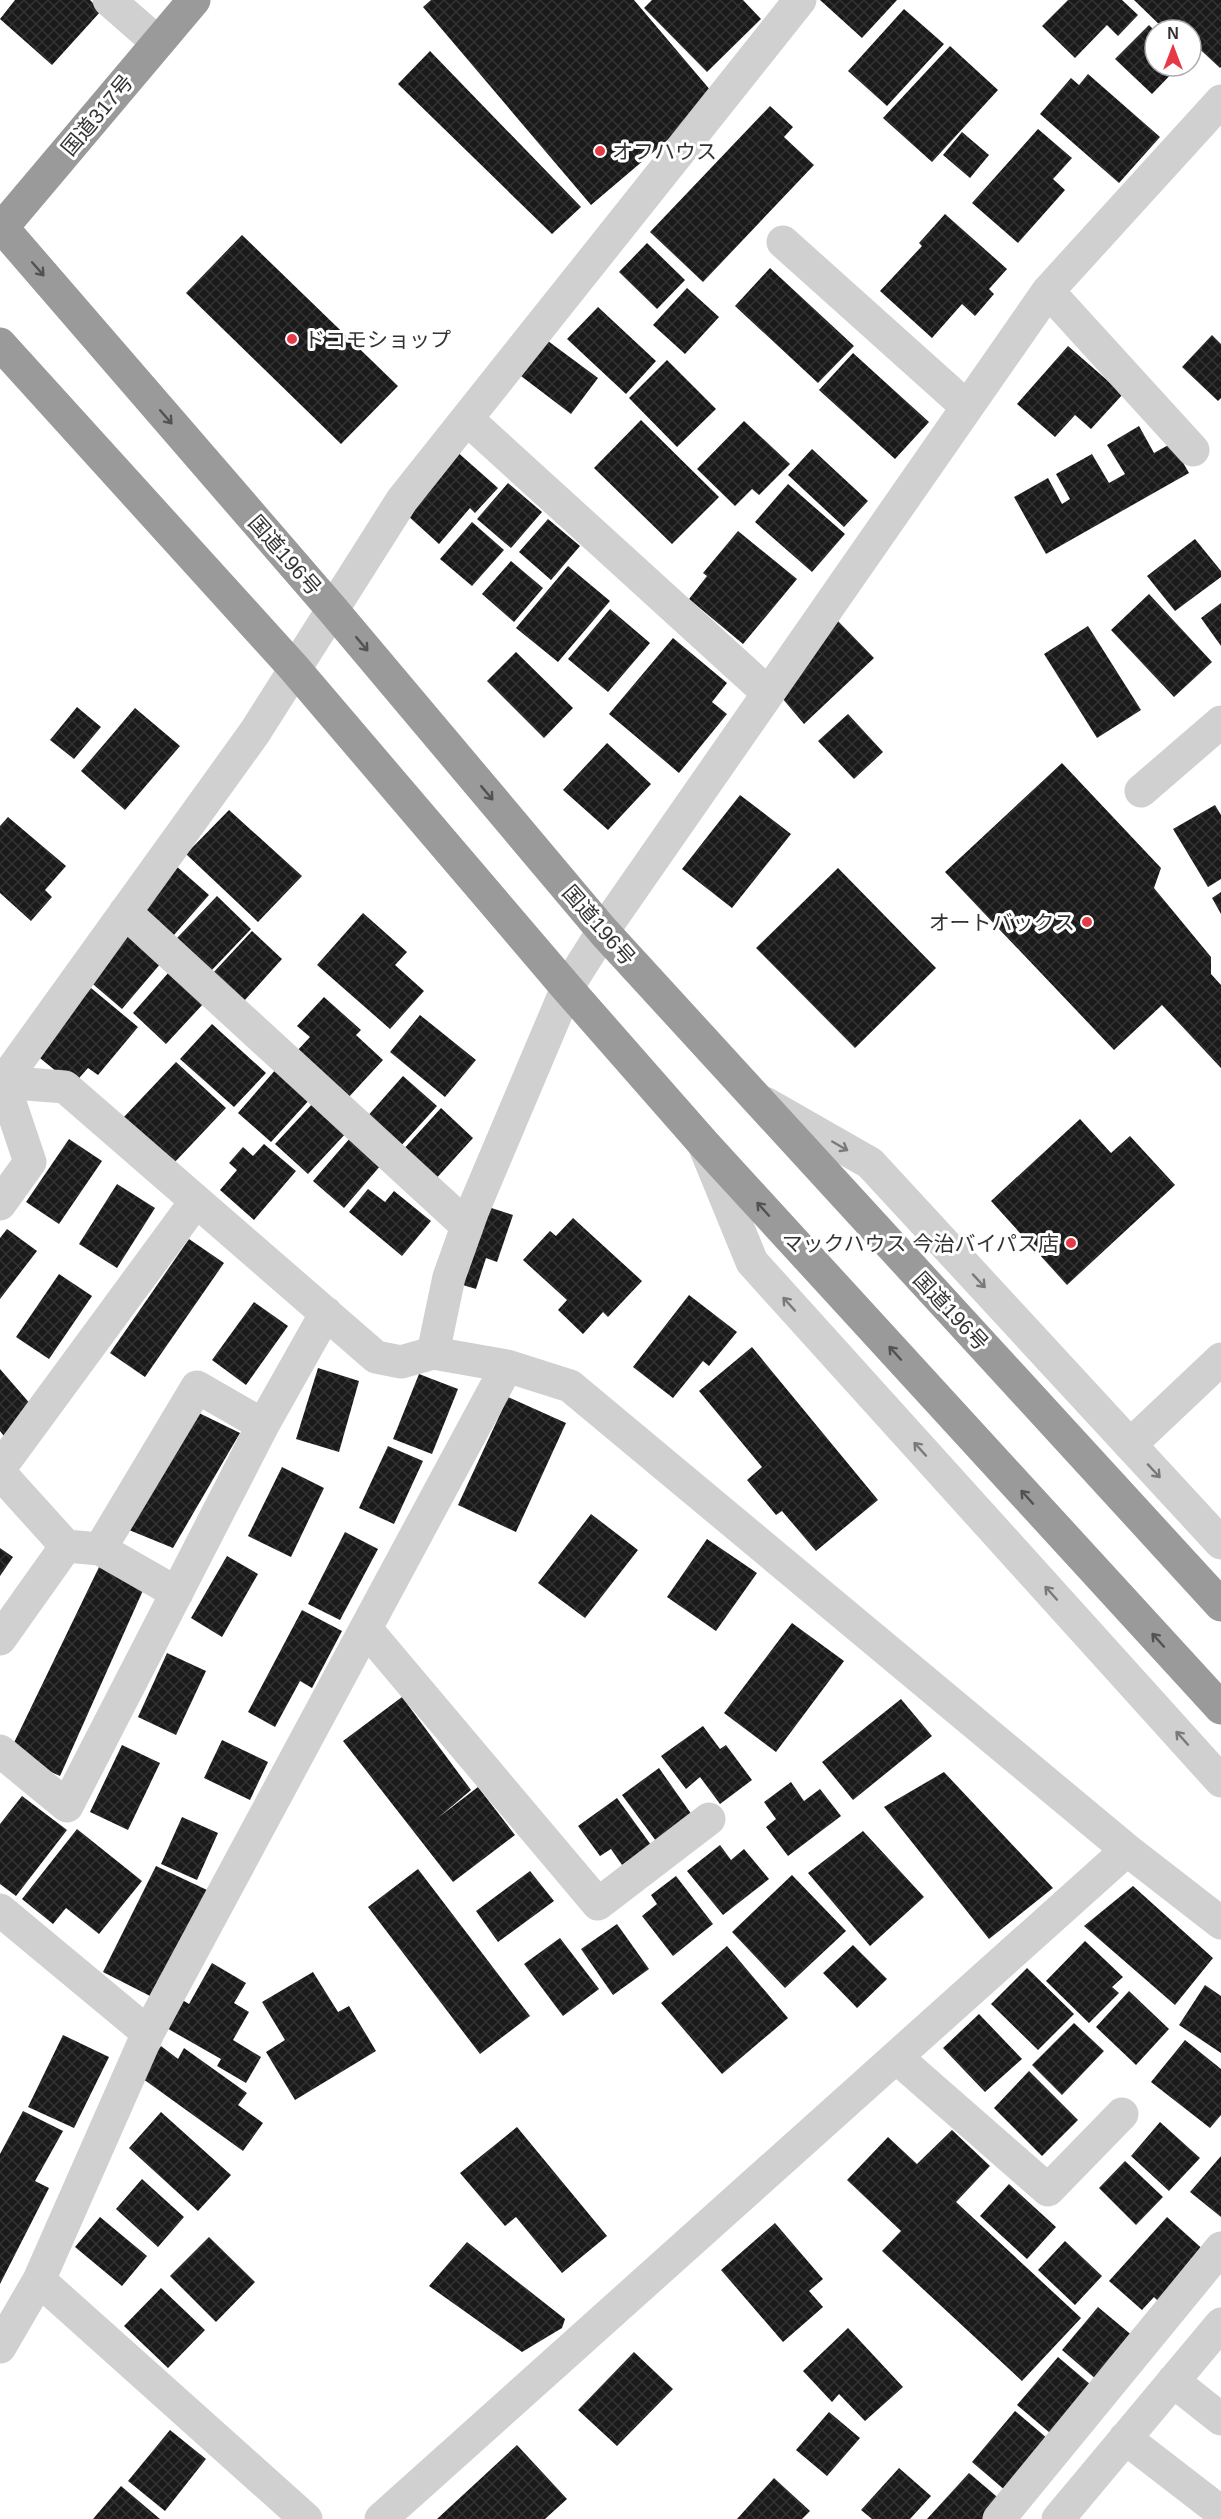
<svg xmlns="http://www.w3.org/2000/svg" width="1221" height="2519" font-family="Arial,'Noto Sans JP',sans-serif">
<style>
.building{fill:url(#building-cross-hatch)}
.lines{fill:none;stroke-linecap:round;stroke-linejoin:round}
.minor{stroke:#d0d0d0;stroke-width:33}
.highway{stroke:#9a9a9a;stroke-width:33}
.oneway{stroke:#525252}
.oneway2{stroke:#7a7a7a}
.poi-dot{fill:#e63946;stroke:#fff;stroke-width:2}
.labels{text-anchor:middle;dominant-baseline:central;stroke-width:6;stroke-linejoin:round;paint-order:stroke}
.street-label{font-size:21px;fill:#333;stroke:#fff}
.poi-label{font-size:21px;fill:#333;stroke:#fff;text-anchor:start}
</style>
<defs>
<pattern id="building-cross-hatch" width="8" height="8" patternUnits="userSpaceOnUse" patternTransform="scale(1.5)"><rect width="8" height="8" fill="#1a1a1a"/><path d="M0 0l8 8M0 8l8-8" fill="none" stroke="#333"/></pattern>
</defs>
<rect width="100%" height="100%" fill="#fff"/>
<!-- building -->
<path class="building" d="M15,0H90L101,11L52,65L0,19Z
M431,0H634L717,98L591,205L423,7Z
M652,0H743L761,19L707,72L644,8Z
M820,0H897L862,38Z
M1068,0H1122L1138,15L1118,36L1107,25L1075,58L1042,26Z
M1134,0H1221V67L1220,68L1191,41V30H1180L1175,25L1169,30H1165Z
M904,9L944,44L887,106L848,71Z
M1149,25L1155,31V66H1179L1152,94L1115,59Z
M950,46L998,90L932,162L883,118Z
M430,51L581,207L552,234L398,84Z
M1088,74L1160,137L1119,183L1040,114L1071,78L1079,85Z
M770,106L793,127L784,137L814,165L703,282L650,232Z
M1038,129L1072,158L1053,179L1065,190L1018,243L972,203Z
M962,132L989,155L970,178L943,155Z
M945,214L1007,269L989,289L994,294L975,316L962,304L932,338L880,291L922,246L919,243Z
M242,235L398,386L341,444L186,293Z
M647,243L685,280L657,309L619,272Z
M770,268L854,346L818,383L735,306Z
M687,288L719,317L685,354L653,325Z
M598,307L656,361L626,394L567,339Z
M1212,335L1221,344V398L1218,401L1182,367Z
M548,341L598,378L571,414L521,376Z
M1068,346L1123,394L1091,429L1075,415L1055,437L1017,404Z
M853,353L929,422L895,459L819,390Z
M667,360L716,409L677,447L629,398Z
M641,420L719,497L672,544L594,468Z
M744,421L790,464L759,495L752,489L735,506L697,469Z
M1139,426L1154,453L1172,443L1189,473L1046,554L1014,497L1048,478L1062,504L1070,499L1056,474L1092,454L1109,483L1125,474L1107,445Z
M812,449L868,501L844,527L788,475Z
M455,450L498,488L475,513L470,508L439,544L407,515Z
M508,483L542,512L511,548L477,519Z
M788,484L845,534L812,572L755,522Z
M548,519L580,546L551,580L519,552Z
M472,522L504,550L472,586L440,559Z
M738,531L797,579L743,644L689,599L707,576L703,573Z
M1195,539L1221,571V577L1175,611L1147,576Z
M511,561L543,588L514,622L482,594Z
M568,566L610,601L558,662L516,628Z
M1149,594L1212,662L1174,697L1111,630Z
M1221,603V646L1201,618Z
M610,609L650,643L608,692L568,659Z
M837,620L874,658L804,724L782,698Z
M1088,626L1141,710L1097,738L1044,654Z
M673,638L727,683L712,702L727,714L679,773L609,714Z
M516,652L573,708L544,738L487,681Z
M77,707L101,727L74,759L50,740Z
M135,708L180,746L125,810L81,771Z
M848,714L883,752L854,779L818,741Z
M607,743L651,784L608,830L563,790Z
M1062,763L1161,868L1154,888L1211,957V974L1221,985V1068L1162,1005L1114,1050L945,872Z
M740,795L791,834L732,908L682,869Z
M1215,805L1221,815V879L1208,887L1173,829Z
M229,810L302,876L258,922L186,854Z
M8,817L66,866L45,890L52,897L31,921L0,893V826Z
M175,865L209,895L173,936L139,906Z
M838,868L936,968L855,1048L756,948Z
M1221,892V914L1212,898Z
M217,896L251,929L211,971L177,938Z
M363,913L407,952L395,965L424,991L390,1029L317,965Z
M252,931L282,959L244,1001L213,973Z
M126,934L161,963L122,1009L87,979Z
M169,972L204,1003L166,1044L133,1013Z
M91,988L138,1027L98,1075L88,1068L73,1085L35,1054Z
M324,997L361,1030L356,1035L383,1060L347,1099L296,1052L310,1037L297,1026Z
M420,1015L476,1060L445,1097L390,1052Z
M212,1024L266,1073L234,1107L180,1059Z
M176,1062L226,1108L174,1163L124,1117Z
M277,1068L311,1098L271,1142L238,1113Z
M403,1076L437,1106L398,1149L365,1119Z
M314,1102L348,1131L308,1174L275,1144Z
M441,1108L473,1138L433,1182L401,1152Z
M1080,1119L1111,1153L1130,1136L1175,1185L1067,1285L991,1201Z
M350,1138L381,1165L344,1208L313,1181Z
M69,1139L102,1161L59,1224L26,1202Z
M264,1144L296,1171L254,1220L220,1190L237,1170L229,1163L243,1147L253,1156Z
M117,1184L155,1208L117,1268L79,1244Z
M368,1189L385,1202L394,1191L431,1221L402,1256L349,1212Z
M482,1205L513,1215L497,1262L486,1258L476,1289L456,1283Z
M573,1218L642,1281L608,1317L603,1312L583,1334L558,1310L567,1300L523,1260L550,1231L556,1236Z
M7,1229L37,1251L0,1299V1238Z
M189,1239L224,1263L145,1377L110,1353Z
M59,1274L92,1296L49,1359L16,1337Z
M689,1295L737,1332L709,1366L703,1361L673,1398L633,1367Z
M254,1302L288,1326L246,1385L212,1360Z
M752,1347L878,1500L816,1551L782,1511L776,1515L747,1480L762,1467L699,1391Z
M318,1368L359,1381L339,1452L296,1439Z
M0,1369L39,1414L8,1441L0,1431Z
M419,1374L458,1389L432,1454L393,1439Z
M508,1397L566,1423L516,1532L458,1505Z
M197,1412L240,1433L173,1548L129,1530Z
M388,1446L423,1461L394,1524L359,1508Z
M282,1467L324,1488L291,1557L248,1536Z
M591,1514L638,1550L585,1618L538,1583Z
M345,1532L378,1549L340,1620L308,1604Z
M707,1539L757,1573L716,1631L667,1597Z
M0,1548L13,1557L0,1576Z
M227,1556L258,1574L222,1637L191,1618Z
M100,1565L145,1586L60,1776L9,1753Z
M302,1610L342,1631L312,1688L300,1681L275,1727L248,1712Z
M792,1623L844,1661L776,1752L724,1713Z
M167,1653L206,1671L176,1735L138,1717Z
M402,1697L471,1790L439,1817L478,1787L515,1835L453,1882L343,1741Z
M901,1699L932,1736L853,1800L822,1762Z
M703,1726L720,1749L726,1745L752,1780L720,1804L700,1777L686,1789L661,1756Z
M222,1740L268,1762L250,1800L204,1778Z
M122,1745L160,1763L128,1830L90,1812Z
M659,1768L692,1815L656,1841L622,1795Z
M944,1772L1053,1888L989,1939L884,1807Z
M791,1782L804,1801L820,1789L841,1816L788,1856L766,1827L776,1819L764,1802Z
M22,1796L67,1830L16,1896L0,1884V1824Z
M617,1798L651,1845L622,1865L611,1849L600,1856L578,1826Z
M182,1817L218,1833L197,1880L161,1864Z
M77,1829L142,1881L99,1934L66,1908L53,1924L22,1899Z
M863,1831L924,1897L870,1946L808,1873Z
M720,1845L731,1860L744,1849L769,1879L723,1915L687,1871Z
M156,1866L207,1890L154,1998L103,1972Z
M418,1869L530,2016L480,2054L368,1907Z
M530,1871L554,1901L498,1942L476,1911Z
M792,1875L846,1931L785,1988L732,1932Z
M676,1876L713,1924L673,1956L642,1916L657,1904L651,1895Z
M1133,1886L1213,1958L1175,2005L1084,1926Z
M617,1924L649,1969L613,1995L581,1949Z
M560,1938L599,1989L563,2016L524,1964Z
M1085,1941L1123,1977L1112,1987L1119,1993L1089,2023L1046,1981Z
M853,1945L887,1979L857,2008L823,1973Z
M727,1946L788,2018L722,2074L661,2003Z
M212,1963L246,1983L234,2003L249,2012L233,2040L261,2057L246,2083L217,2066L221,2059L163,2026L179,1998L189,2004Z
M1027,1968L1074,2014L1038,2050L991,2004Z
M313,1972L338,2012L349,2006L376,2051L295,2100L266,2052L285,2040L262,2002Z
M1205,1985L1221,1996V2053L1179,2025Z
M1129,1991L1169,2029L1136,2065L1096,2027Z
M979,2014L1022,2059L985,2092L943,2048Z
M1074,2023L1104,2051L1062,2095L1032,2065Z
M63,2035L109,2057L74,2128L28,2107Z
M1185,2040L1221,2069V2115L1210,2128L1151,2082Z
M161,2046L178,2059L184,2048L247,2093L238,2105L263,2123L243,2151L139,2076Z
M1029,2071L1078,2120L1042,2156L994,2108Z
M23,2111L63,2131L35,2181L49,2188L0,2284V2154Z
M161,2112L231,2175L198,2211L129,2148Z
M1160,2122L1200,2158L1169,2191L1131,2156Z
M517,2127L607,2236L562,2273L516,2217L505,2226L460,2173Z
M952,2130L990,2166L956,2202L1081,2318L1022,2381L882,2251L901,2231L847,2180L888,2137L917,2164Z
M1221,2156V2217L1190,2192Z
M1125,2161L1163,2197L1136,2225L1099,2188Z
M142,2179L184,2217L158,2247L116,2209Z
M1009,2184L1056,2227L1027,2259L980,2216Z
M100,2217L147,2256L122,2286L75,2247Z
M1167,2217L1207,2253L1160,2303L1154,2297L1142,2310L1109,2281Z
M775,2223L823,2279L809,2291L823,2307L783,2342L721,2270Z
M209,2237L255,2282L216,2322L170,2276Z
M1065,2241L1102,2276L1075,2305L1038,2270Z
M467,2242L565,2319L562,2328L522,2352L429,2286Z
M161,2288L205,2330L168,2368L124,2326Z
M1098,2307L1134,2337L1097,2380L1062,2350Z
M848,2328L903,2387L865,2421L839,2394L832,2402L803,2371Z
M634,2352L673,2389L617,2446L578,2410Z
M1058,2357L1097,2390L1056,2438L1017,2405Z
M1015,2411L1054,2444L1006,2491L972,2462Z
M829,2412L860,2438L827,2476L796,2450Z
M170,2430L206,2459L165,2511L128,2481Z
M517,2445L567,2499L545,2519H437Z
M899,2468L931,2496L910,2519H872L861,2510Z
M969,2473L1002,2501L987,2519H927Z
M774,2478L810,2511L802,2519H737Z
M121,2486L160,2519H93Z"/>
<g class="lines">
<!-- minor -->
<path class="minor" d="M109,0L157,42
M783,242L967,407
M1048,291L1193,450
M467,419L768,693
M1141,791L1221,722
M125,912L467,1226
M0,1082L65,1087L376,1357L401,1362L433,1353L507,1366L570,1386L1127,1850L1221,1923
M765,1103L870,1163L1221,1543
M704,1145L752,1262L1221,1781
M0,1204L30,1162L3,1082L255,732L402,500L800,0
M433,1353L449,1277L473,1210L567,988L603,931L1048,291L1221,101
M1130,1445L1221,1359
M0,1468L196,1201
M0,1473L66,1546
M100,1549L177,1593
M366,1629L598,1904L709,1819
M0,1639L66,1546L100,1549L197,1387L263,1425L326,1313
M0,1751L67,1806L263,1425
M0,1910L148,2033
M896,2057L1048,2190L1122,2114
M0,2347L39,2280
M1173,2381L1221,2419
M1125,2438L1221,2512
M306,2519L39,2280L148,2033L507,1366
M381,2519L1127,1850
M999,2519L1221,2248
M1058,2519L1221,2324"/>
<!-- highway -->
<path class="highway" d="M0,225L332,609L603,931L1221,1605
M0,230L194,0
M0,344L294,668L567,988L704,1144L1221,1708"/>
</g>
<!-- one-way arrows -->
<defs><path id="oneway-shaft" d="M-6 0H5M1.5-3L5.5 0L1.5 3" fill="none" stroke-width="1.6" stroke-linecap="round" stroke-linejoin="round" transform="scale(1.5)"/></defs>
<g class="oneway">
<use href="#oneway-shaft" transform="translate(38 269) rotate(49)"/>
<use href="#oneway-shaft" transform="translate(166 417) rotate(49)"/>
<use href="#oneway-shaft" transform="translate(362 644) rotate(50)"/>
<use href="#oneway-shaft" transform="translate(487 793) rotate(50)"/>
<use href="#oneway-shaft" transform="translate(763 1209) rotate(-132)"/>
<use href="#oneway-shaft" transform="translate(895 1353) rotate(-132)"/>
<use href="#oneway-shaft" transform="translate(1027 1497) rotate(-132)"/>
<use href="#oneway-shaft" transform="translate(1158 1640) rotate(-132)"/>
</g>
<g class="oneway2">
<use href="#oneway-shaft" transform="translate(840 1146) rotate(30)"/>
<use href="#oneway-shaft" transform="translate(979 1281) rotate(47)"/>
<use href="#oneway-shaft" transform="translate(789 1304) rotate(-132)"/>
<use href="#oneway-shaft" transform="translate(920 1449) rotate(-132)"/>
<use href="#oneway-shaft" transform="translate(1154 1471) rotate(47)"/>
<use href="#oneway-shaft" transform="translate(1051 1593) rotate(-132)"/>
<use href="#oneway-shaft" transform="translate(1182 1738) rotate(-132)"/>
</g>
<!-- markers -->
<g class="poi-dot">
<circle cx="600" cy="151" r="6"/>
<circle cx="292" cy="339" r="6"/>
<circle cx="1087" cy="922" r="6"/>
<circle cx="1071" cy="1243" r="6"/>
</g>
<g class="labels">
<!-- street labels -->
<g class="street-label">
<text transform="translate(97 115) rotate(-50)">国道317号</text>
<text transform="translate(285 555) rotate(49)">国道196号</text>
<text transform="translate(599 925) rotate(49)">国道196号</text>
<text transform="translate(951 1311) rotate(47)">国道196号</text>
</g>
<!-- poi labels -->
<g class="poi-label">
<text x="612" y="151">オフハウス</text>
<text x="304" y="339">ドコモショップ</text>
<text x="1075" y="922" text-anchor="end">オートバックス</text>
<text x="1059" y="1243" text-anchor="end">マックハウス 今治バイパス店</text>
</g>
</g>
<!-- north arrow -->
<g transform="translate(1173 48)"><circle r="28" fill="#ffffff" stroke="#adadad" stroke-width="1.5"/>
<path d="M0-4.5L10 22L0 15L-10 22Z" fill="#e63946"/>
<text y="-9" font-size="16" font-weight="bold" text-anchor="middle" fill="#333333">N</text>
</g>
</svg>
